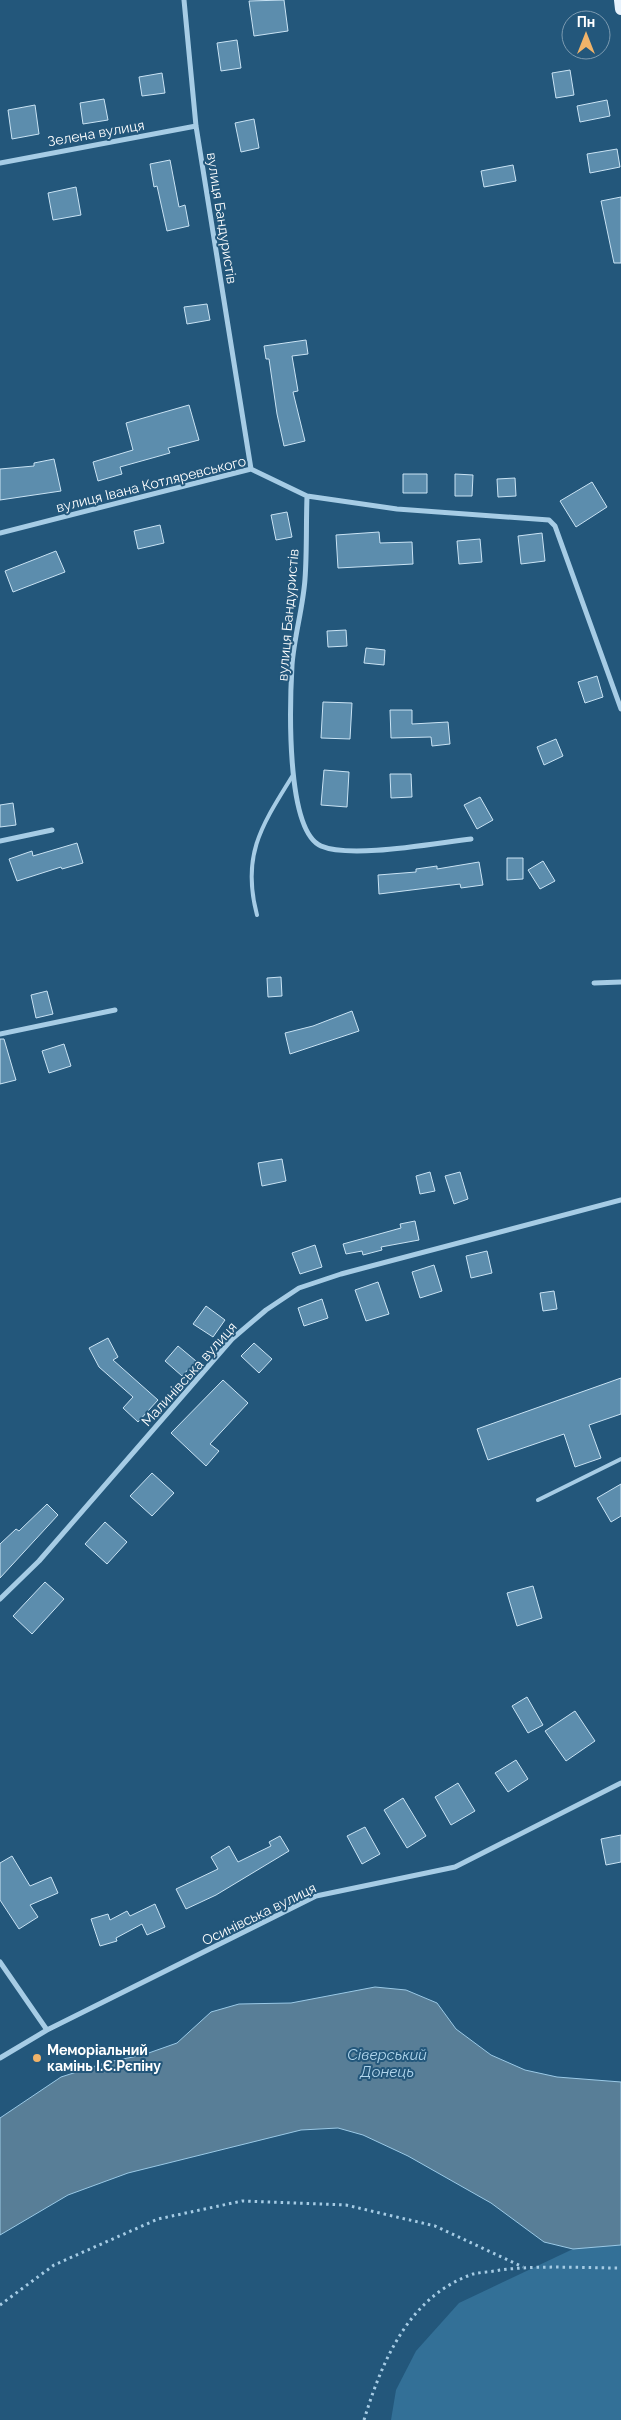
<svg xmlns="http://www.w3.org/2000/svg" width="621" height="2420" font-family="Raleway,sans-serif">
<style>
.green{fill:#337097}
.water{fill:#587e97;stroke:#9ac9e6}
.building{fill:#5c8dad;stroke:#c9e3f4}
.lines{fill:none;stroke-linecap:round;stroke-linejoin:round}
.path{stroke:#a6cce5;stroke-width:3;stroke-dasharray:2.5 4;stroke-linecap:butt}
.lane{stroke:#a6cce5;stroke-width:4}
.street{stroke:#a6cce5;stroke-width:5}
.primary{stroke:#e6f2fd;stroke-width:12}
.poi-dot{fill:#f0b369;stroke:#23577b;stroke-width:2}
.labels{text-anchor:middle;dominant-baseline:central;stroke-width:4;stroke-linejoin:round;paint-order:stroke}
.street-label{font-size:14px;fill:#fff;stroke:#23577b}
.poi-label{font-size:14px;font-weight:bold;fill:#fff;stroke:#23577b;text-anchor:start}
.water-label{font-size:15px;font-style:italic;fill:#b1d6ed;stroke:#23577b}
</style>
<rect width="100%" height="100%" fill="#23577b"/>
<!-- green -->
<path class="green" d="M621,2245V2420H391L396,2390L416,2351L459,2303L573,2249Z"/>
<!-- water -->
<path class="water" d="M375,1987L406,1990L437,2003L456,2029L491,2055L525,2070L557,2077L621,2082V2245L573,2249L544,2242L491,2203L408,2156L363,2135L338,2128L301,2130L128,2173L68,2195L0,2235V2118L61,2077L108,2062L143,2055L177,2043L211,2012L239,2004L291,2003Z"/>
<!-- building -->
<path class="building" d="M284,0L288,31L254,36L249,1Z
M237,40L241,68L221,71L217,43Z
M570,70L574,95L556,98L552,73Z
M162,73L165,93L142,96L139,77Z
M104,99L108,120L83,124L80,103Z
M607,100L610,116L580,122L577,106Z
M35,105L39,134L12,139L8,110Z
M254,119L259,148L241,152L235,123Z
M617,149L620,167L590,173L587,154Z
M170,160L179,207L185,205L189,226L167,231L157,186L154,187L150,164Z
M513,165L516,181L484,187L481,171Z
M76,187L81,215L53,220L48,193Z
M621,197V263H614L601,201Z
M207,304L210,320L187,324L184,307Z
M306,340L308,354L292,356L298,391L293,392L305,441L284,446L277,414L269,359H266L264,346Z
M189,405L199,440L168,448L170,453L120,467L122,474L98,481L93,462L133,450L126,423Z
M54,459L61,491L0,500V469L34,466V463Z
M403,474H427V493H403Z
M455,474L473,475L472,496H455Z
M515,478L516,496L498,497L497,479Z
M592,482L607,507L576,527L560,501Z
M287,512L292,537L276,540L271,515Z
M160,525L164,543L138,549L134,531Z
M379,532L380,543L412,542L413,564L338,568L336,535Z
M542,533L545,561L521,564L518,536Z
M480,539L482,562L459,564L457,541Z
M56,551L65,572L13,592L5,571Z
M346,630L347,646L328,647L327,631Z
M366,648L385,650L384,665L364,663Z
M597,676L603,697L585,703L578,682Z
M323,702L352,703L350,739L321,738Z
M390,710H412V724L448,722L450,744L432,746L431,737L391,738Z
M556,739L563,756L544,765L537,747Z
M324,770L349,772L347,807L321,805Z
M390,774H411L412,797L391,798Z
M480,797L493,820L477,829L464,805Z
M13,803L16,825L0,827V805Z
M77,843L83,863L62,869L61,867L17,881L9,859L32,851L33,856Z
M507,858H523V879L507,880Z
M543,861L555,881L540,889L528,870Z
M479,862L483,885L461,888L460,884L379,894L378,875L416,872V869L437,866V869Z
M281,977L282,996L268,997L267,978Z
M47,991L53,1014L36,1018L31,995Z
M352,1011L359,1031L290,1054L285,1033L313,1026Z
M0,1039H4L16,1080L0,1084Z
M64,1044L71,1066L49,1073L42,1051Z
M282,1159L286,1181L262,1186L258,1163Z
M430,1172L435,1191L420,1194L416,1176Z
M460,1172L468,1199L454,1204L445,1176Z
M415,1221L419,1240L381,1247L382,1250L363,1255L362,1251L346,1254L343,1244L401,1228L400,1224Z
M315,1245L322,1267L300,1274L292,1253Z
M487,1251L492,1273L471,1278L466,1256Z
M434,1265L442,1291L420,1298L412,1272Z
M378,1282L389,1314L366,1321L355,1290Z
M554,1291L557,1309L543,1311L540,1293Z
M322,1299L328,1318L304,1326L298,1308Z
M206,1306L225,1320L213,1337L193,1324Z
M108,1338L118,1357L113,1360L158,1400L138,1422L123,1408L133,1397L99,1367L89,1348Z
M254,1343L272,1359L259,1373L241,1356Z
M178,1346L196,1361L182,1376L165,1361Z
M621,1378V1414L589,1425L601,1458L575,1467L564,1434L488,1460L477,1429Z
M223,1380L248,1403L210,1444L219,1451L206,1466L171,1433Z
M152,1473L174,1493L152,1516L130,1496Z
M621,1484V1516L611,1522L597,1498Z
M47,1504L58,1515L0,1578V1544L16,1529L19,1531Z
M105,1522L127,1542L107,1564L85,1544Z
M45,1582L64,1599L32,1634L13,1616Z
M533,1586L542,1618L517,1626L507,1593Z
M527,1697L543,1725L528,1733L512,1706Z
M575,1711L595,1741L566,1761L545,1731Z
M516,1760L528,1779L508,1792L495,1773Z
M458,1783L475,1811L451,1825L435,1797Z
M403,1798L426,1836L407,1848L384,1810Z
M365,1827L380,1854L362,1864L347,1836Z
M621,1835V1862L606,1865L601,1839Z
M280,1836L289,1851L216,1895L186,1909L176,1889L218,1869L211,1857L229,1846L238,1862L271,1846L269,1842Z
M12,1856L30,1886L51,1877L58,1893L30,1905L38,1917L19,1929L0,1900V1863Z
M155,1904L165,1927L147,1935L142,1924L116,1938L117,1941L100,1946L91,1919L108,1914L110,1920L127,1911L130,1916Z"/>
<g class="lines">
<!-- path -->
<path class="path" d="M0,2305L54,2265L158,2219L242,2201L346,2205L435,2226L523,2267
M364,2420C382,2361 409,2296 473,2274C481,2272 491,2272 500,2270C540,2265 581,2268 621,2268"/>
<!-- lane -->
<path class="lane" d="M257,915C241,855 262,825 293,775
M538,1500L621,1459"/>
<!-- street -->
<path class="street" d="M184,0L196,126L251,469
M0,163L196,126
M307,496C306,524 307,552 305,579C303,608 294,637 292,665C290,700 285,830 321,846C351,859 435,843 471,839
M0,533L251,469L307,496L397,509L549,520L555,526L621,709
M0,841L52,830
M594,983L621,982
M0,1034L115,1010
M0,1599L39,1561L232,1339L266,1310L299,1288L341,1274L621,1200
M0,1962L47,2030
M0,2058L47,2030L316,1896L455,1867L621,1783"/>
<!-- primary -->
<path class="primary" d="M620,0L621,9"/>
</g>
<!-- markers -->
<circle class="poi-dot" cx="37" cy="2058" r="5"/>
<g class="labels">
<!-- street labels -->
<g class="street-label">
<text transform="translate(96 133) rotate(-10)">Зелена вулиця</text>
<text transform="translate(222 218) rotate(81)">вулиця Бандуристів</text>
<text transform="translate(151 484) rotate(-14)">вулиця Івана Котляревського</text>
<text transform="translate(288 615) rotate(-85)">вулиця Бандуристів</text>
<text transform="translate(189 1374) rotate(-48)">Малинівська вулиця</text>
<text transform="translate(259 1914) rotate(-26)">Осинівська вулиця</text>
</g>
<!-- poi labels -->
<g class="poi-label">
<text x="47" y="2050">Меморіальний<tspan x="47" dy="16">камінь І.Є.Рєпіну</tspan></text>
</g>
<!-- water labels -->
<g class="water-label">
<text x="387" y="2055">Сіверський<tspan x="387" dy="17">Донець</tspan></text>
</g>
</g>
<!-- north arrow -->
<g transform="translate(586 35)"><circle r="24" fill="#23577b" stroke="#7b9ab0"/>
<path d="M0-4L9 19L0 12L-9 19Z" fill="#f0b369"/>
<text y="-8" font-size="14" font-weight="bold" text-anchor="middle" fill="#ffffff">Пн</text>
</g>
</svg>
